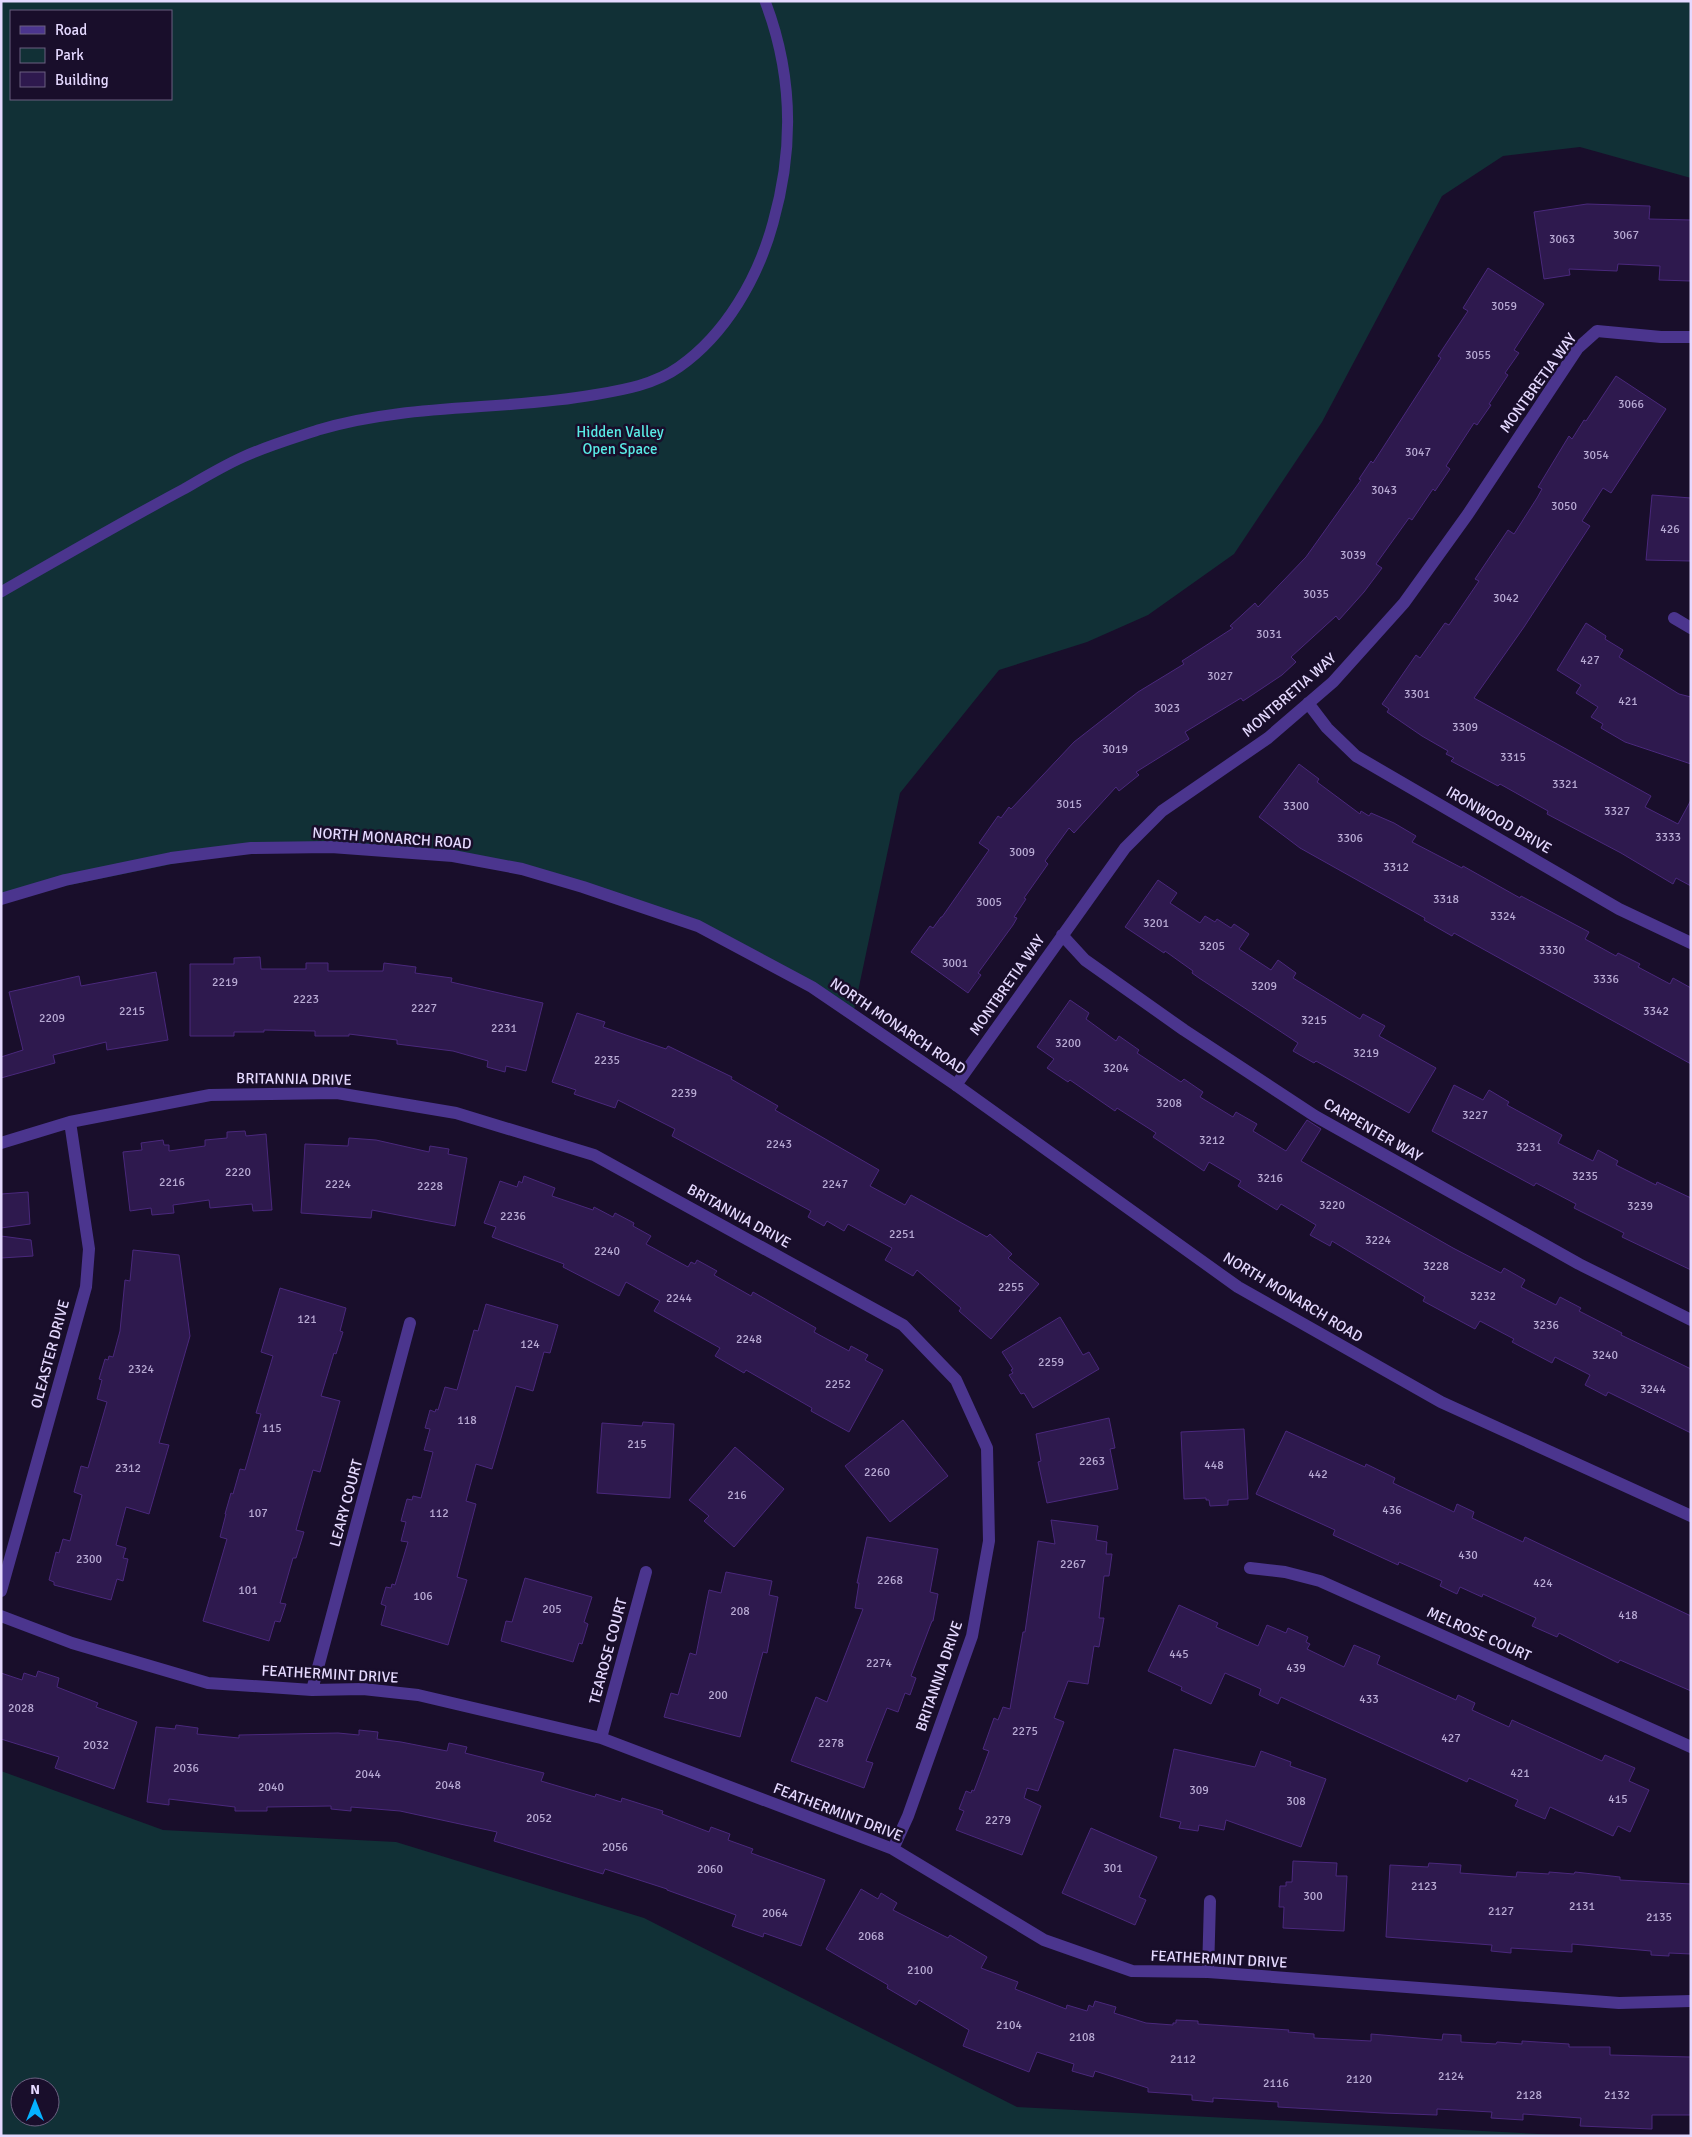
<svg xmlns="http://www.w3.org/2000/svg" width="1692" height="2137" font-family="Signika,sans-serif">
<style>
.green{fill:#113036;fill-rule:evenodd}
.building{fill:#2e194e;stroke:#4a287c}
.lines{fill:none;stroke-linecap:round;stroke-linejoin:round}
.service{stroke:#4b358e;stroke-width:11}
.minor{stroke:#4b358e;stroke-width:12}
.tertiary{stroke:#4b358e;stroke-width:12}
.labels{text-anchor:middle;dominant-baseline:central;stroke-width:5;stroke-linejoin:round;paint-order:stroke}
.number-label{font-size:12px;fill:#b7a9d3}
.street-label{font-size:15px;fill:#e5d9ff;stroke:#190e2b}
.park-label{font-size:15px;fill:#59ebe5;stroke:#190e2b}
</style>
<rect width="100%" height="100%" fill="#190e2b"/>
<!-- green -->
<path class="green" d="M1,1H1691V178L1580,147L1503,156L1442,196L1322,422L1234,554L1148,615L1087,642L999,670L900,793L853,1015L698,926L583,887L453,856L251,848L1,899ZM11,11H171V99H11Z
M1,1771L163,1830L396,1842L644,1918L1017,2107L1577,2136H1ZM20,2087H50V2117H20Z"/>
<!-- building -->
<path class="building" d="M1587,204L1650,206L1649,219L1691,220V281L1659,280L1660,266L1618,264L1617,271L1569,269L1570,275L1544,279L1534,212Z
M1488,268L1544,304L1514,350L1519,353L1505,373L1508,375L1489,404L1491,405L1477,425L1474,423L1446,466L1450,469L1435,491L1433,489L1412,520L1409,518L1376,564L1382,568L1364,592L1339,620L1336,616L1291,657L1296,662L1282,675L1243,701L1241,698L1185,732L1189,739L1136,772L1139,775L1119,791L1116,787L1074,833L1069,828L1045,861L1048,864L1024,898L1026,899L1014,917L1017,918L1013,925L978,973L981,975L968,993L911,952L930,926L933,928L941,917H942L989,850L979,843L998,816L1001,818L1009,807L1011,809L1074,742L1138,692L1184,664L1182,661L1233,628L1230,626L1255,603L1258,607L1306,557L1361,480L1359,479L1371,461L1373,463L1441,358L1438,356L1468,311L1463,308Z
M1616,376L1666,409L1611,493L1603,488L1582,521L1590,526L1524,627L1474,698L1651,796L1645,807L1678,824L1691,800V886L1676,878L1673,884L1621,853L1547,814L1548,811L1500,784L1498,786L1451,761L1454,758L1446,754L1448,751L1422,736L1387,712L1389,709L1382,704L1416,655L1420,658L1445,623L1449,625L1479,581L1475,579L1508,530L1514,534L1537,498L1542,489L1538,487L1569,436L1572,439L1584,420L1586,421Z
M1652,495L1691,498V561L1646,560Z
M1586,623L1606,636L1605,639L1623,650L1619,657L1679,694L1691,697V764L1625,742L1601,728L1603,724L1591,717L1598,707L1576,693L1581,685L1557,670Z
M1299,764L1319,779L1317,782L1360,814L1361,811L1369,816L1371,813L1394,823L1416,836L1412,842L1462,868L1463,866L1520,898L1521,896L1589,932L1585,939L1616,956L1618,953L1640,964L1638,967L1670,984L1673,978L1691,988V1064L1454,933L1452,936L1424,920L1425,918L1300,848L1259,817Z
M1158,880L1177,893L1170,903L1200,923L1205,916L1215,922L1217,919L1231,928L1234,924L1249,934L1239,949L1271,970L1278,960L1296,973L1293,978L1360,1019L1363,1014L1385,1026L1379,1036L1436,1068L1409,1113L1316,1061L1314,1063L1293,1051L1298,1043L1199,978L1192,973L1193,971L1165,951L1164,953L1125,927Z
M260,957L261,969H306V963H328V971H383L384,963L416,967L415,973L452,978L451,982L543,1003L526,1071L506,1066L505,1072L487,1067L488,1061L453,1051L397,1044V1040L349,1034V1036H315V1031L264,1030V1032H234V1036H190V964H234V958Z
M156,972L168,1040L107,1050L106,1042L53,1055L55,1063L1,1078V1057L23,1050L9,992L79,976L81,986Z
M1070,1000L1089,1013L1086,1019L1116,1041L1119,1036L1139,1050L1137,1053L1181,1082L1184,1079L1203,1092L1200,1097L1233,1117L1236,1112L1257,1124L1253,1131L1286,1151L1307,1120L1321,1129L1301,1161L1453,1248L1501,1273L1504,1268L1525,1280L1521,1287L1556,1305L1560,1297L1581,1308L1579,1311L1622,1333L1621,1335L1691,1369V1433L1608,1392L1606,1396L1585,1385L1590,1375L1555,1357L1552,1363L1512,1342L1514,1339L1480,1321L1475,1329L1423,1301L1425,1297L1332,1241L1330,1246L1310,1235L1316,1225L1281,1204L1277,1210L1238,1186L1241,1181L1209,1162L1204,1171L1153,1137L1156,1133L1117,1108L1115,1111L1070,1080L1068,1082L1047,1068L1054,1059L1037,1047Z
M577,1013L605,1022L603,1027L666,1049L668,1046L732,1077L731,1079L778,1106L775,1110L879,1170L870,1186L905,1205L911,1195L987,1237L990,1234L1012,1254L1008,1258L1039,1284L991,1339L959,1311L961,1308L917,1270L913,1276L885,1260L892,1248L848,1224L844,1231L827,1221L824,1226L808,1217L811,1211L672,1136L675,1129L618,1100L615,1108L574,1094L576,1090L552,1082Z
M1454,1085L1483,1100L1489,1090L1509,1102L1507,1105L1562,1135L1558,1143L1593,1161L1598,1150L1618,1161L1616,1165L1656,1185L1657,1182L1691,1198V1270L1622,1237L1624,1233L1574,1208L1576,1204L1536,1183L1534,1186L1432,1131Z
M245,1131L246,1136L266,1134L272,1210L253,1211L252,1204L210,1208L209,1200L173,1205L174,1213L152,1215L151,1208L130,1211L123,1152L142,1150L141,1143L163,1140L164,1145H169V1151L205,1146V1140L227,1138V1132Z
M349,1138L376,1140L429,1152L430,1146L449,1149L448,1154L467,1158L455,1226L372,1210L371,1218L301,1213L305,1144L348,1146Z
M524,1176L555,1188L552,1196L593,1210L594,1207L613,1217L615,1213L634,1223L633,1226L651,1236L646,1244L688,1267L691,1262L695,1264L697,1260L717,1271L714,1275L751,1296L753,1292L816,1328L814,1332L849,1351L851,1346L868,1355L865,1360L883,1370L849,1432L811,1411L812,1408L746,1370L744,1373L715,1356L720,1348L654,1311L660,1301L626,1282L619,1296L563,1267L564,1264L492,1237L496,1227L484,1223L500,1181L517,1187L519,1181L522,1183Z
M28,1192L30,1224L1,1228V1194Z
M1,1236L31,1240L33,1256L1,1258Z
M133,1250L179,1255L190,1336L159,1443L169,1445L149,1514L126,1507L116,1545L126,1548L123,1558L128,1559L123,1581L117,1579L111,1600L54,1585V1582L49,1580L56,1552L59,1553L63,1539L70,1541L82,1495L74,1492L81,1466L88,1468L107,1402L97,1399L102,1380L99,1379L105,1359L108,1360L109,1356L113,1357L120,1331L125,1280L130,1281Z
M280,1288L346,1308L340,1331L343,1332L336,1354L334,1353L321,1396L340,1401L320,1472L313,1470L296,1530L304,1532L296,1558H293L280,1603L286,1604L280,1622L275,1621L269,1641L203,1621L227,1539L220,1537L226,1514H225L231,1493L233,1494L240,1469L245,1470L261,1414L256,1413L273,1356L261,1352Z
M486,1304L558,1325L550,1353L544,1352L533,1391L516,1386L492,1469L476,1464L466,1501L476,1504L457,1577L467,1580L448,1645L381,1625L386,1606L381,1604L386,1587L391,1588L392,1584L395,1585L408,1542L401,1541L406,1522L401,1521L407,1499L412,1500L413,1496L421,1498L433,1452L424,1450L430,1429L425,1428L430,1410L435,1412L436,1409L438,1410L445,1387L457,1390L474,1330L478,1331Z
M1060,1317L1083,1355L1089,1352L1099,1369L1033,1408L1024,1393L1021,1394L1009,1375L1013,1373L1011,1370L1013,1369L1002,1352Z
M1109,1418L1115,1448L1110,1449L1118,1489L1047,1503L1038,1462L1041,1461L1036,1434Z
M903,1420L948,1476L890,1522L845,1466Z
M643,1422L674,1424L670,1498L597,1493L602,1423L642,1426Z
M1244,1429L1248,1499L1228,1500V1505L1210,1506L1209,1500H1206V1498L1184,1499L1181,1432Z
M1286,1431L1365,1467L1366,1464L1395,1478L1393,1483L1454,1512L1457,1504L1474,1512L1472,1518L1523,1542L1525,1537L1691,1616V1691L1620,1660L1618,1663L1559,1633L1557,1637L1532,1626L1536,1618L1483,1594L1482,1597L1460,1587L1457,1594L1440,1586L1442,1581L1399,1562L1398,1565L1333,1535L1335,1530L1256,1494Z
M735,1447L784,1489L734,1547L704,1521L709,1516L689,1500Z
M1051,1520L1098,1526L1096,1540L1107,1542L1106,1554H1112L1109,1576H1104L1099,1618H1104L1099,1647L1094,1646L1088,1684L1068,1681L1054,1718L1064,1722L1038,1791L1027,1788L1024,1798L1041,1806L1022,1855L956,1830L964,1811L959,1809L966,1791L971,1793L972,1790L974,1791L989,1751L983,1749L994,1718L998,1720L1003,1707L1010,1709L1023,1632H1025L1038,1541L1055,1544Z
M867,1537L938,1549L930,1592L938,1594L933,1621H932L911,1676L916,1678L910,1695L905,1693L898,1712L887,1708L866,1761L873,1763L864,1788L791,1761L816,1697L827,1702L863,1609L855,1608L859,1583H857Z
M726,1572L772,1581L769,1595L778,1597L767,1653L763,1652L740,1737L664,1717L671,1693L678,1695L690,1653L696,1655L709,1590L721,1593Z
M525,1578L592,1597L584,1622L588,1624L582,1644L579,1643L573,1662L501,1641L506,1621L512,1622Z
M1179,1605L1218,1623L1216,1627L1258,1646L1267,1625L1286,1633L1288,1628L1308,1637L1306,1642L1310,1644L1307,1649L1344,1667L1354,1645L1380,1656L1377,1664L1456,1700L1458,1695L1475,1703L1472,1710L1509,1727L1512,1720L1602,1761L1605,1755L1635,1768L1629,1781L1649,1790L1630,1832L1618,1826L1613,1836L1550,1807L1545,1819L1515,1806L1518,1800L1469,1778L1467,1782L1281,1697L1278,1704L1259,1695L1261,1689L1225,1673L1211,1704L1181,1690L1182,1687L1148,1671Z
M38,1671L59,1678L57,1687L98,1703L96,1707L137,1722L114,1789L55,1768L59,1757L1,1739V1673L22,1680L24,1673L36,1677Z
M176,1725L198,1728L197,1734L239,1738V1735L338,1733L359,1735V1730L378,1732L377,1739L401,1742L447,1751L449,1743L467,1747L465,1753L544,1773L541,1781L595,1797L596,1794L621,1802L622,1798L663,1811L662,1814L709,1832L711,1827L730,1834L728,1840L753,1849L751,1853L825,1880L801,1946L764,1933L763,1937L732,1926L736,1915L667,1890V1889L605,1869L603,1874L494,1841L497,1832L400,1811L351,1807V1811L331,1809V1806L267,1807V1811H235V1807L169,1799V1805L147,1802L156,1727L175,1729Z
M1174,1749L1255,1767L1261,1751L1291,1762L1290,1766L1326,1779L1301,1847L1226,1820L1224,1830L1199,1825L1198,1831L1179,1828L1181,1822L1160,1817Z
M1091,1828L1157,1857L1139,1897L1146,1900L1135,1925L1062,1893Z
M1293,1861L1337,1863L1336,1876H1347L1344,1931L1283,1928L1284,1907H1279L1280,1886H1286V1882H1292Z
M1429,1863L1461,1865L1460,1873L1516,1877L1517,1872L1549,1874V1872L1574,1874L1575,1872L1620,1877V1880L1691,1884V1954L1669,1953V1956L1651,1955V1951L1572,1944V1952L1511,1948V1953L1491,1951L1492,1945L1386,1937L1390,1865L1428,1867Z
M861,1889L878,1899L881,1893L897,1903L893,1910L948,1938L950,1935L987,1957L981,1968L1018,1982L1015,1989L1066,2009L1067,2005L1087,2011L1089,2005L1093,2007L1095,2001L1116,2007L1114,2013L1146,2023L1173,2025V2023H1176V2020L1198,2021V2024L1289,2030L1288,2032L1314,2034V2038L1371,2041V2034L1442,2040L1443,2034L1461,2035V2042L1496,2044L1497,2042L1522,2044V2041L1569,2044V2047H1610V2055L1691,2057V2115H1652V2129L1580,2126L1581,2118L1523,2114V2120L1491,2118L1492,2112L1437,2109V2115L1383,2113L1278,2107V2102L1213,2098V2102L1192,2100V2095L1148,2092V2088L1095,2071L1093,2077L1072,2071L1074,2064L1037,2052L1029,2072L963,2046L969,2030L919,2000L916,2005L887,1988L888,1985L826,1949Z"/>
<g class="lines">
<!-- service -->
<path class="service" d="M1,592C62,557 122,522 184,489C203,478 223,466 243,457C267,446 294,438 318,430C407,403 503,411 593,395C622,390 654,385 679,367C726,334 758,278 773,223C794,149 793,74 765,1"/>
<!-- minor -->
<path class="minor" d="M1674,618L1691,628
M1308,703L1327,728L1356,756L1619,909L1691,943
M1062,935L1085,960L1184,1030L1315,1116L1579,1264L1691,1320
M956,1085L1125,848L1162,811L1268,738L1333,682L1404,603L1468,514L1578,348L1597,331L1661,337H1691
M1,1143L70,1122L210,1095L337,1093L456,1113L594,1155L903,1325L956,1380L987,1448L989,1541L972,1636L908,1816L893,1849
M1250,1568L1285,1572L1320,1581L1691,1747
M1,1591L86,1287L89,1249L70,1122
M1,1616L72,1643L208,1683L312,1690L363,1689L418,1695L601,1738L893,1849L1044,1940L1132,1971L1208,1972L1619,2003L1691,2001
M312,1690L410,1323
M601,1738L646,1572
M1208,1972L1210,1901"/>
<!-- tertiary -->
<path class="tertiary" d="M1,899L65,880L171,858L251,848L331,847L453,856L522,869L583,887L698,926L812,987L956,1085L1238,1287L1441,1402L1691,1516"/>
</g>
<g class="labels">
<!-- number labels -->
<g class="number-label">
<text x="1626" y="235">3067</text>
<text x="1562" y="239">3063</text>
<text x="1504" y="306">3059</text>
<text x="1478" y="355">3055</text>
<text x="1631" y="404">3066</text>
<text x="1418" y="452">3047</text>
<text x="1596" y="455">3054</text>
<text x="1384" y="490">3043</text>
<text x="1564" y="506">3050</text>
<text x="1670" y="529">426</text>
<text x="1353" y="555">3039</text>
<text x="1316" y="594">3035</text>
<text x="1506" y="598">3042</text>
<text x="1269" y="634">3031</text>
<text x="1590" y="660">427</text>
<text x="1220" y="676">3027</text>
<text x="1417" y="694">3301</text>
<text x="1628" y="701">421</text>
<text x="1167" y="708">3023</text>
<text x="1465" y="727">3309</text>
<text x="1115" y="749">3019</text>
<text x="1513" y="757">3315</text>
<text x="1565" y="784">3321</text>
<text x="1069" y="804">3015</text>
<text x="1296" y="806">3300</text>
<text x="1617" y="811">3327</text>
<text x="1668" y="837">3333</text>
<text x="1350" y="838">3306</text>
<text x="1022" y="852">3009</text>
<text x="1396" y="867">3312</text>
<text x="1446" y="899">3318</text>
<text x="989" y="902">3005</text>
<text x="1503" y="916">3324</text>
<text x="1156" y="923">3201</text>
<text x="1212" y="946">3205</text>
<text x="1552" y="950">3330</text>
<text x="955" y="963">3001</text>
<text x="1606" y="979">3336</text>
<text x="225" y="982">2219</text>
<text x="1264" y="986">3209</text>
<text x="306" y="999">2223</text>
<text x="424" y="1008">2227</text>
<text x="132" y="1011">2215</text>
<text x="1656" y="1011">3342</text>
<text x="52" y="1018">2209</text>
<text x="1314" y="1020">3215</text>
<text x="504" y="1028">2231</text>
<text x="1068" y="1043">3200</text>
<text x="1366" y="1053">3219</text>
<text x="607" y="1060">2235</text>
<text x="1116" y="1068">3204</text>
<text x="684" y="1093">2239</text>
<text x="1169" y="1103">3208</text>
<text x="1475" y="1115">3227</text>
<text x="1212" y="1140">3212</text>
<text x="779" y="1144">2243</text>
<text x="1529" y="1147">3231</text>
<text x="238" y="1172">2220</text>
<text x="1585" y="1176">3235</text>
<text x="1270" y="1178">3216</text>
<text x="172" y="1182">2216</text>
<text x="338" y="1184">2224</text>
<text x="835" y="1184">2247</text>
<text x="430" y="1186">2228</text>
<text x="1332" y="1205">3220</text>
<text x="1640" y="1206">3239</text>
<text x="513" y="1216">2236</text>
<text x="902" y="1234">2251</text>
<text x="1378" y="1240">3224</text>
<text x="607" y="1251">2240</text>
<text x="1436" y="1266">3228</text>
<text x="1011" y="1287">2255</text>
<text x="1483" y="1296">3232</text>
<text x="679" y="1298">2244</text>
<text x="307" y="1319">121</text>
<text x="1546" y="1325">3236</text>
<text x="749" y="1339">2248</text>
<text x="530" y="1344">124</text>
<text x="1605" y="1355">3240</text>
<text x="1051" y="1362">2259</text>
<text x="141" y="1369">2324</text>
<text x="838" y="1384">2252</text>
<text x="1653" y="1389">3244</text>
<text x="467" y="1420">118</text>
<text x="272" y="1428">115</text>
<text x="637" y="1444">215</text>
<text x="1092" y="1461">2263</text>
<text x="1214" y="1465">448</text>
<text x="128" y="1468">2312</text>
<text x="877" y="1472">2260</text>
<text x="1318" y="1474">442</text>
<text x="737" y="1495">216</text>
<text x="1392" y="1510">436</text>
<text x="258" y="1513">107</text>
<text x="439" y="1513">112</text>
<text x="1468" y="1555">430</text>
<text x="89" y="1559">2300</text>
<text x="1073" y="1564">2267</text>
<text x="890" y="1580">2268</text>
<text x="1543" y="1583">424</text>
<text x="248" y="1590">101</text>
<text x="423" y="1596">106</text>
<text x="552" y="1609">205</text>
<text x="740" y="1611">208</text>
<text x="1628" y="1615">418</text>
<text x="1179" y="1654">445</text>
<text x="879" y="1663">2274</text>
<text x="1296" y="1668">439</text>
<text x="718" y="1695">200</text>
<text x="1369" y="1699">433</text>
<text x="21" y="1708">2028</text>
<text x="1025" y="1731">2275</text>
<text x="1451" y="1738">427</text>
<text x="831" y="1743">2278</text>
<text x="96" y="1745">2032</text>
<text x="186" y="1768">2036</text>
<text x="1520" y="1773">421</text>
<text x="368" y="1774">2044</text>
<text x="448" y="1785">2048</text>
<text x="271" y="1787">2040</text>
<text x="1199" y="1790">309</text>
<text x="1618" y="1799">415</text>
<text x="1296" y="1801">308</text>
<text x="539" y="1818">2052</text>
<text x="998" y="1820">2279</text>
<text x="615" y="1847">2056</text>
<text x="1113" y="1868">301</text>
<text x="710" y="1869">2060</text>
<text x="1424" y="1886">2123</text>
<text x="1313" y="1896">300</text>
<text x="1582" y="1906">2131</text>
<text x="1501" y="1911">2127</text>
<text x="775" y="1913">2064</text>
<text x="1659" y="1917">2135</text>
<text x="871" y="1936">2068</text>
<text x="920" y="1970">2100</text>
<text x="1009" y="2025">2104</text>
<text x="1082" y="2037">2108</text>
<text x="1183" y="2059">2112</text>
<text x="1451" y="2076">2124</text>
<text x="1359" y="2079">2120</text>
<text x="1276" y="2083">2116</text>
<text x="1529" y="2095">2128</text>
<text x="1617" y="2095">2132</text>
</g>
<!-- street labels -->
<g class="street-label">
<text transform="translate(1538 383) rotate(-54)">MONTBRETIA WAY</text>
<text transform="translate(1289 695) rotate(-41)">MONTBRETIA WAY</text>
<text transform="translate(1499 820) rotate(30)">IRONWOOD DRIVE</text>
<text transform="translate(392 838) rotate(4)">NORTH MONARCH ROAD</text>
<text transform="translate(1007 985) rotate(-55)">MONTBRETIA WAY</text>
<text transform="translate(898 1026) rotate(34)">NORTH MONARCH ROAD</text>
<text transform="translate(294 1079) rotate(1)">BRITANNIA DRIVE</text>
<text transform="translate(1373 1130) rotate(30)">CARPENTER WAY</text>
<text transform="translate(739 1216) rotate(29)">BRITANNIA DRIVE</text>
<text transform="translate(1293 1297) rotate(31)">NORTH MONARCH ROAD</text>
<text transform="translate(50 1354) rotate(-75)">OLEASTER DRIVE</text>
<text transform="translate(346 1503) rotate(-75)">LEARY COURT</text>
<text transform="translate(1479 1634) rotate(24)">MELROSE COURT</text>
<text transform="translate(608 1651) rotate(-75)">TEAROSE COURT</text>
<text transform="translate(330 1674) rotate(3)">FEATHERMINT DRIVE</text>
<text transform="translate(939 1676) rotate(-71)">BRITANNIA DRIVE</text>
<text transform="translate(838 1812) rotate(21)">FEATHERMINT DRIVE</text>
<text transform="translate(1219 1959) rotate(3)">FEATHERMINT DRIVE</text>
</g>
<!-- park labels -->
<g class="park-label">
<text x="620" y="432">Hidden Valley<tspan x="620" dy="17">Open Space</tspan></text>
</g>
</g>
<!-- border -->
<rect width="1692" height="2137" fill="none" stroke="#e5d9ff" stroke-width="5"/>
<!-- legend -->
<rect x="10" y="10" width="162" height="90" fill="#190e2b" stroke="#6b5f80"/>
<rect x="20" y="26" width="25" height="8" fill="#4b358e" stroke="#6b5f80"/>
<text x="55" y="35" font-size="15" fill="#e5d9ff">Road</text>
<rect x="20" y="48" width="25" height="15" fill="#113036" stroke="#6b5f80"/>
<text x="55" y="60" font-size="15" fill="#e5d9ff">Park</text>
<rect x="20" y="72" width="25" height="15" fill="#2e194e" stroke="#6b5f80"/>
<text x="55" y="85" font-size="15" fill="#e5d9ff">Building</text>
<!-- north arrow -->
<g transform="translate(35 2102)"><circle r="24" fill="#190e2b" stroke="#6b5f80"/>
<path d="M0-4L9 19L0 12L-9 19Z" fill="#05b2ff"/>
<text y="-8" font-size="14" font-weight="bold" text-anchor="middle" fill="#e5d9ff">N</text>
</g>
</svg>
